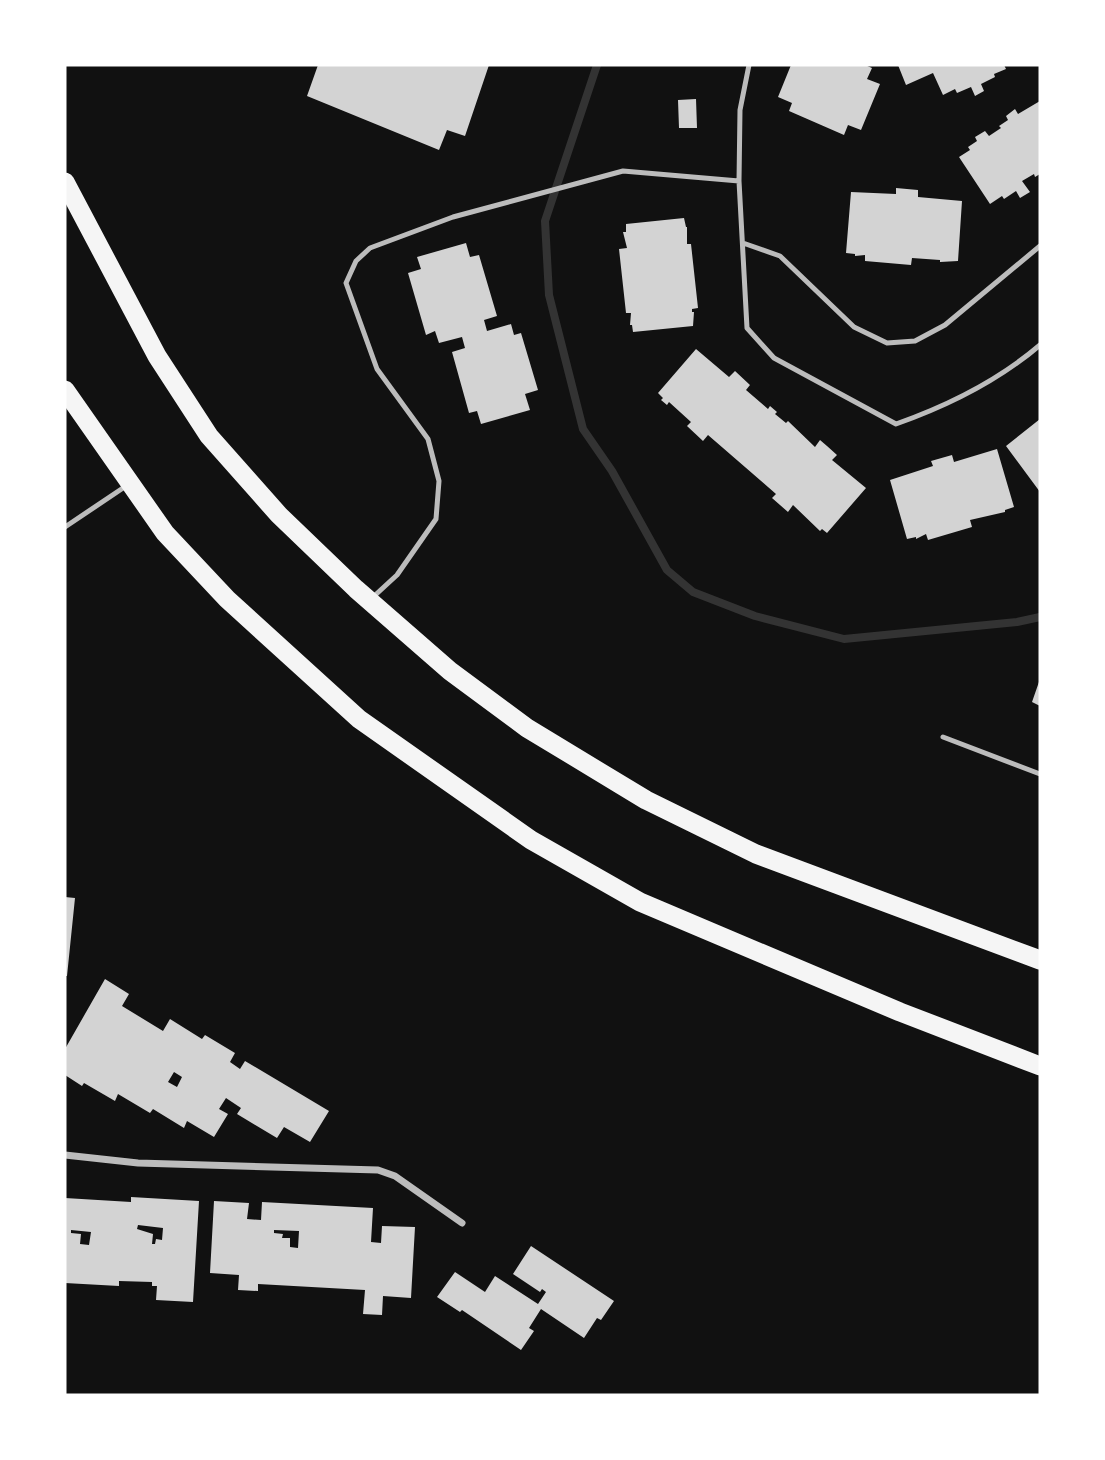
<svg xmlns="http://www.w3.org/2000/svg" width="1105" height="1460" font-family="'PT Sans',sans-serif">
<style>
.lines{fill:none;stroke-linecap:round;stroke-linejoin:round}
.stream{stroke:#333;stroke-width:8}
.building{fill:#d3d3d3;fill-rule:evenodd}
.service{stroke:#bcbcbc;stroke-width:5}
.minor{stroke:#bcbcbc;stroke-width:7}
.trunk{stroke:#f5f5f5;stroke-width:19}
</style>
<rect width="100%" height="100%" fill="#111"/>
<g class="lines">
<!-- stream -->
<path class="stream" d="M597,65L545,221L549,295L583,429L612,471L667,570L693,592L755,616L844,639L1017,622L1040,617"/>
</g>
<!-- building -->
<path class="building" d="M318,65H489L465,136L447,130L439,150L307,96Z
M791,65H865L872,68L867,79L880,84L861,130L848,125L844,135L789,111L792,103L778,97Z
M898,65H1004L1006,69L994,74L995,77L981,84L984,91L975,96L971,87L957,93L955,89L943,95L933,73L906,85Z
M696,99L697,128H679L678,100Z
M1040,101V174L1035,177L1034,174L1022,181L1030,192L1020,198L1016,191L1004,199L1002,196L990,204L959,157L970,150L968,147L977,141L975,137L985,131L989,136L1001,128L999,126L1008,120L1006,116L1015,109L1018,114Z
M896,188L918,190V197L962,201L958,261L940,262V260L912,258L911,265L865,261V255L855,256V254L846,253L851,192L896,194Z
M684,218L686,227H687V244H691L698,308L692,309V312H694L693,326L633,332L632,325H630L631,313H626L619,249L627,248L623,232H626V224Z
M466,243L470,257L479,255L497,316L484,320L487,331L511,324L514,335L521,333L538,390L525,394L530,410L481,424L477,411L469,413L452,352L465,348L462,337L439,343L435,331L426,335L408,273L421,269L417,257Z
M696,349L729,377L735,371L750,385L746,390L768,409L770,406L777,412L775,414L786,423L788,421L815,447L820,440L827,446L837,455L832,460L866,488L827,533L822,529L820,531L793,505L788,512L772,498L776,494L708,435L703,441L687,426L691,422L669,402L667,405L661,400L663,398L658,393Z
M1040,419V492L1006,446Z
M997,449L1014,507L1005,510V512L970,520L972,527L928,540L926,534L916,539V537L907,539L890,480L933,466L931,461L952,455L954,462Z
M1040,679V706L1032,702Z
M65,897L75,898L67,976H65Z
M105,979L129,994L122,1006L163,1031L170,1019L202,1039L205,1035L235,1053L230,1062L240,1069L245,1061L329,1111L310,1142L284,1127L277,1138L237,1114L241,1108L226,1098L219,1109L228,1114L214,1137L187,1121L184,1128L153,1109L150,1113L118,1094L115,1101L84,1083L82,1086L65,1075V1049ZM174,1072L182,1077L177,1087L168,1082Z
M131,1197L199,1201L193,1302L156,1300L157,1286H152V1282L119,1281V1286L65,1283V1198L131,1202ZM138,1225L163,1228L162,1240L156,1239L155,1244H152L153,1234L137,1229ZM71,1230L91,1232L89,1245L80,1244L81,1234L71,1233Z
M214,1201L249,1203L247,1219L261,1220L262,1202L373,1208L371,1242L381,1243L382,1226L415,1227L411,1298L383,1296L382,1315L363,1314L365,1290L258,1284V1291L238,1290L239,1275L210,1273ZM274,1230L299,1231L298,1248L290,1247V1238H282L283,1234L274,1233Z
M531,1246L614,1301L601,1320L597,1318L584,1338L541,1309L529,1328L534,1331L521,1350L462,1310L460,1312L437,1297L455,1272L485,1292L495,1276L538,1304L546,1292L542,1289L540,1292L513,1274Z"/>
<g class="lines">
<!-- service -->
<path class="service" d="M739,181L747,328L774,358L896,424C947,406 999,380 1040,345
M743,243L780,256L854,327L887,343L915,341L945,325L1040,246
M65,527L126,486
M372,598L397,575L436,519L439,481L428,439L377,369L346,283L356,261L370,248L453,217L623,171L739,181L740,110L749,65
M943,737L1040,774"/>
<!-- minor -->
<path class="minor" d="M65,1155L138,1163L378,1170L395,1176L462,1223"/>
<!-- trunk -->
<path class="trunk" d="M65,182L157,356L209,436L279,515L356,589L450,671L527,728L646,800L756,854L1040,960
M65,390L165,533L227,599L359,719L531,840L640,902L900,1012L1040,1066"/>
</g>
<!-- border -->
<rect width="1105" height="1460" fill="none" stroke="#ffffff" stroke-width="133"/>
</svg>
